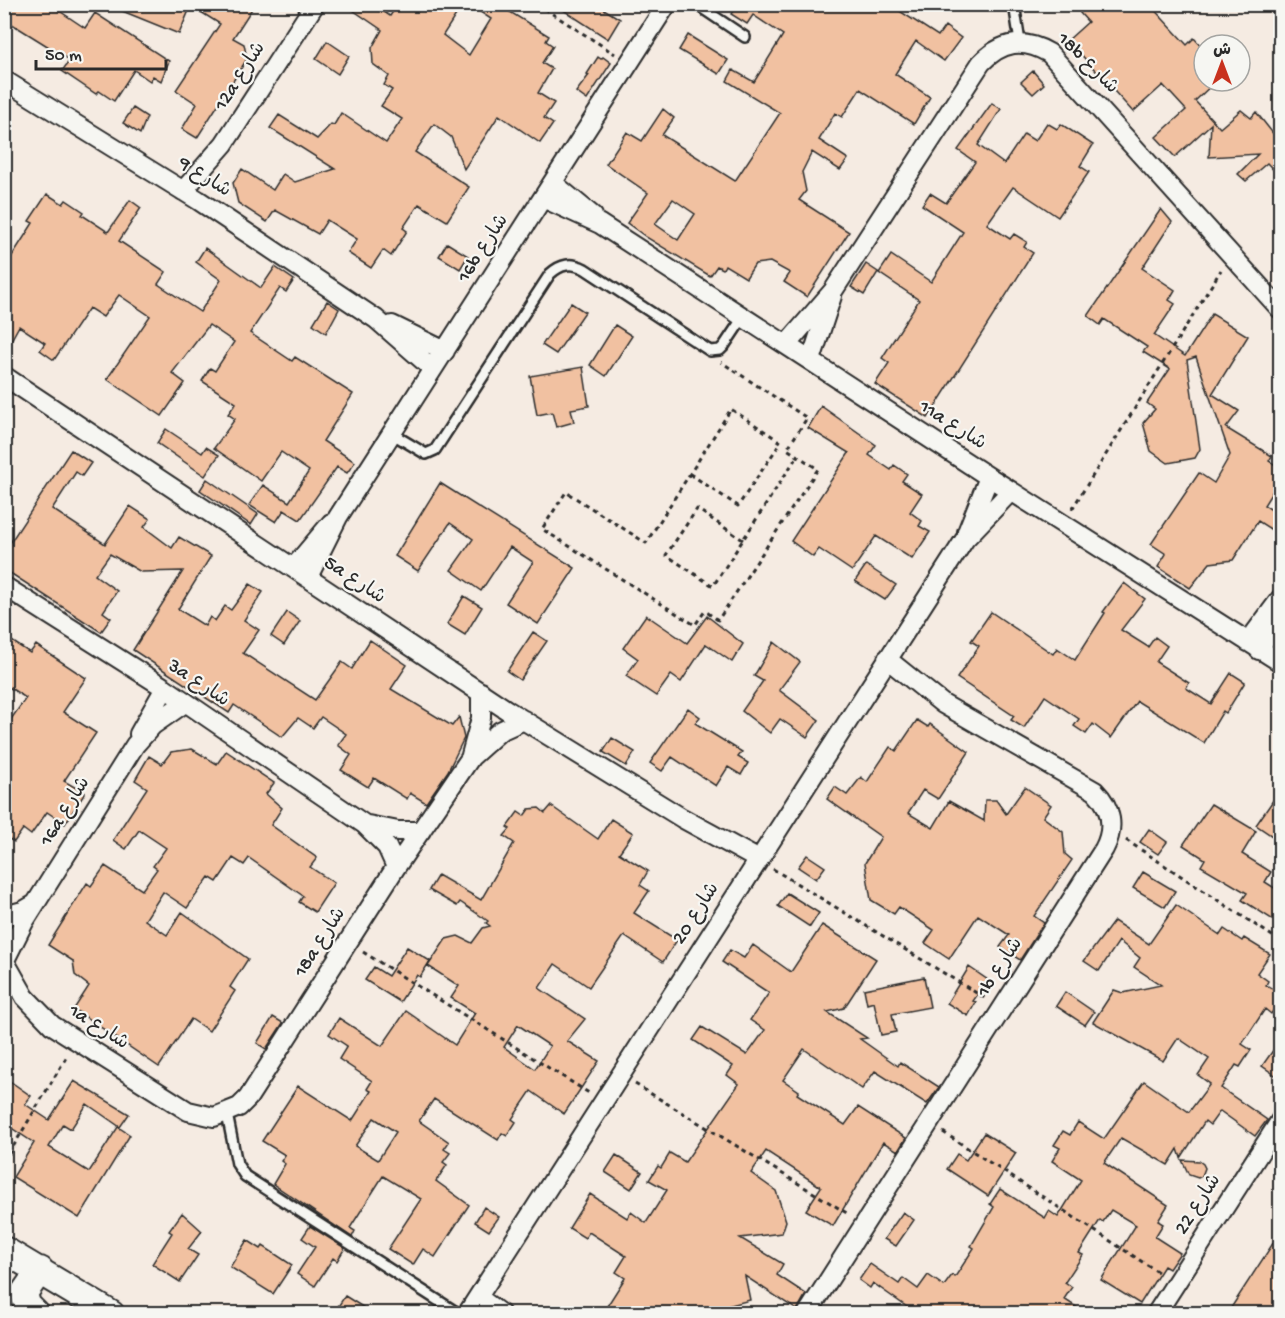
<svg xmlns="http://www.w3.org/2000/svg" width="1285" height="1318" font-family="'Gochi Hand','Playpen Sans Arabic',sans-serif">
<style>
.building{fill:#f1c1a1;stroke:#2b2b2b;stroke-width:1.5;fill-rule:evenodd}
.lines{fill:none;stroke-linecap:round;stroke-linejoin:round}
.lane-casing{stroke:#2b2b2b;stroke-width:14}
.street-casing{stroke:#2b2b2b;stroke-width:22}
.secondary-casing{stroke:#2b2b2b;stroke-width:30}
.path{stroke:#2b2b2b;stroke-width:3;stroke-dasharray:4.5 4.5;stroke-linecap:butt}
.lane{stroke:#f6f6f2;stroke-width:9}
.street{stroke:#f6f6f2;stroke-width:18}
.secondary{stroke:#f6f6f2;stroke-width:26}
.labels{text-anchor:middle;dominant-baseline:central;stroke-width:4.5;stroke-linejoin:round;paint-order:stroke}
.street-label{font-size:20px;fill:#2b2b2b;stroke:#f6f6f2}
</style>
<rect width="100%" height="100%" fill="#f5ebe2"/>
<filter id="ink" filterUnits="userSpaceOnUse"><feTurbulence type="fractalNoise" baseFrequency=".0167" numOctaves="2"/><feDisplacementMap in="SourceGraphic" scale="12" xChannelSelector="R" yChannelSelector="G"/><feConvolveMatrix kernelMatrix="1 2 1 2 8 2 1 2 1" color-interpolation-filters="sRGB"/></filter>
<g filter="url(#ink)">
<!-- building -->
<path class="building" d="M4,4H49L85,28L95,13L169,61L161,81L153,76L150,81L134,70L114,101L99,91L96,94L62,71L70,60L4,19Z
M105,4H182L190,8L179,34Z
M188,4H255L233,38L244,44L247,59L197,138L182,129L197,104L176,90L220,24Z
M344,4H372L390,16L398,4H463L443,35L469,55L491,19L468,4H497L549,36L546,41L553,46L542,63L552,69L538,93L554,103L544,118L553,124L540,143L499,115L464,169L451,137L434,124L415,152L469,187L447,221L419,204L403,228L407,231L391,256L383,250L371,268L348,253L357,239L327,220L318,234L275,210L267,222L238,203L233,183L242,169L273,190L283,174L295,182L335,169L270,128L279,115L317,139L331,124L334,125L341,113L386,143L402,119L381,106L392,90L384,85L389,76L373,64L372,48L382,30Z
M554,4H596L620,19L608,39Z
M737,4H889L938,36L945,26L961,38L944,61L916,41L895,74L930,97L914,124L860,89L842,117L835,113L819,140L848,159L840,170L812,152L802,172L806,191L799,200L849,232L807,297L784,282L790,273L770,262L755,264L746,278L725,265L723,269L717,266L710,276L646,237L627,223L648,193L606,164L627,132L642,141L663,109L674,118L662,135L735,181L780,113L727,81L733,70L754,82L783,35L753,15L747,24L731,14ZM673,199L695,214L678,240L655,224Z
M1090,4H1149L1187,45L1194,38L1204,49V81H1216L1195,101L1220,128L1241,110L1251,118L1256,112L1275,136L1281,131V178L1267,163L1246,181L1238,174L1258,154L1209,157L1211,124L1175,157L1156,137L1186,110L1163,85L1133,112L1068,40L1088,22L1080,13Z
M688,35L728,60L719,74L679,50Z
M327,41L349,56L338,74L316,59Z
M598,57L601,59L603,57L611,63L587,100L576,92L589,75L587,74Z
M1033,71L1044,84L1033,94L1021,82Z
M992,103L1001,109L978,145L1004,164L1024,134L1035,141L1047,123L1057,129L1061,124L1093,145L1080,166L1089,172L1058,217L1013,187L987,224L1010,239L1014,234L1027,242L1024,247L1033,253L928,418L875,384L889,363L882,358L919,300L879,273L891,255L931,282L963,232L922,205L930,193L946,203L975,162L958,150Z
M133,108L147,117L140,134L123,123Z
M47,194L63,204L66,200L84,212L82,215L108,232L130,200L141,208L119,241L166,272L158,284L200,312L221,280L196,262L205,248L261,288L275,267L294,280L286,292L280,288L250,333L292,361L295,357L353,394L323,441L355,462L347,473L337,467L300,520L284,510L276,522L249,505L263,485L289,502L309,471L281,452L261,481L214,448L235,419L228,414L236,403L202,381L210,368L215,371L234,342L209,325L172,373L185,383L162,416L107,379L150,316L119,295L103,317L89,308L54,360L40,350L45,343L19,326L4,353V255L10,259L33,223L29,221Z
M1161,209L1172,222L1142,268L1175,290L1169,300L1175,304L1154,335L1185,356L1212,314L1248,336L1212,394L1239,411L1226,428L1272,456L1269,461L1281,468V478L1264,505L1281,516V536L1258,521L1233,560L1210,563L1190,588L1158,567L1166,554L1151,544L1199,473L1214,483L1230,455L1196,357L1187,360L1200,449L1195,458L1168,463L1151,451L1143,423L1155,409L1147,403L1170,369L1143,352L1147,347L1104,319L1100,325L1088,316Z
M447,243L468,256L460,269L439,256Z
M866,264L878,272L864,295L851,287Z
M327,301L339,309L326,333L313,324Z
M571,303L585,312L556,354L542,345Z
M615,325L632,336L606,376L590,365Z
M583,367L589,406L571,409L574,422L556,427L552,412L537,415L530,376Z
M821,406L876,445L869,455L891,470L894,465L907,474L902,481L922,494L910,512L922,521L919,526L930,532L912,559L876,536L852,571L819,549L813,557L791,541L849,453L808,428Z
M166,429L202,453L206,447L219,455L205,476L157,443Z
M71,450L91,463L82,476L76,472L52,509L105,544L130,506L150,519L144,527L172,548L179,537L211,556L178,609L205,626L210,617L215,621L225,606L231,610L250,584L263,592L244,620L259,630L243,653L315,700L342,662L352,669L370,640L407,665L391,689L452,726L459,717L464,738L448,771L426,803L410,793L407,799L374,778L368,787L341,770L351,755L338,745L346,734L321,717L313,728L298,718L282,737L234,705L229,713L133,650L183,571L141,572L110,554L95,575L117,591L103,612L111,618L101,632L4,569V552Z
M207,479L258,514L251,525L200,490Z
M440,483L575,568L538,624L506,603L533,562L510,547L481,591L451,570L473,539L450,523L418,571L395,556Z
M866,565L896,585L885,600L855,581Z
M1124,583L1145,599L1121,630L1148,647L1155,637L1167,646L1156,662L1189,683L1186,688L1211,704L1231,673L1245,682L1226,713L1223,711L1204,743L1137,701L1111,738L1093,724L1086,734L1074,726L1079,719L1045,696L1024,728L1011,720L1014,716L957,678L979,646L971,641L991,612L1053,654L1057,648L1075,660L1105,613L1103,612Z
M464,596L482,607L465,635L447,624Z
M287,612L300,621L284,645L271,636Z
M646,615L687,643L707,616L743,644L732,662L706,644L681,682L671,675L656,696L626,676L638,659L623,648Z
M533,632L547,641L520,680L507,671Z
M4,636L30,653L36,645L86,678L63,712L96,733L64,781L85,793L65,824L47,812L31,835L23,829L14,842L4,836V729L26,698L4,684Z
M774,642L800,662L779,690L819,720L807,737L780,719L770,733L742,711L763,681L754,676Z
M688,708L700,717L695,723L742,752L738,757L748,763L741,775L728,767L716,786L672,757L662,771L650,763Z
M917,720L928,727L930,724L969,752L938,799L923,790L908,813L933,828L949,801L984,821L985,800H996L1006,814L1025,787L1051,805L1043,817L1063,832L1065,854L1072,860L1034,916L1044,923L1020,960L1000,947L1009,935L978,915L949,959L925,943L934,930L899,907L894,914L871,900L865,863L881,837L827,799L835,787L847,795L861,777L867,782L890,747L896,751Z
M612,738L635,752L626,766L603,752Z
M192,749L217,764L226,751L274,783L266,794L282,808L271,825L317,858L310,867L334,883L315,912L299,902L303,896L249,858L244,865L233,858L217,882L209,877L187,908L163,892L145,920L167,935L182,912L248,959L230,987L235,991L209,1031L191,1019L159,1067L74,1009L89,986L75,975L73,961L48,945L87,883L91,886L105,866L142,890L157,869L153,866L166,848L139,830L126,849L113,840L147,788L135,780L149,756L162,764L171,752Z
M1281,789V842L1256,825Z
M1211,804L1256,831L1242,854L1271,872L1265,882L1281,892V925L1242,900L1247,893L1201,866L1205,859L1183,845Z
M551,806L598,839L611,819L633,833L619,853L648,871L640,885L649,891L634,913L677,940L663,962L624,936L589,987L555,964L539,988L585,1019L567,1041L599,1061L564,1114L531,1091L512,1119L516,1122L507,1136L502,1133L498,1140L434,1099L419,1121L449,1142L444,1149L450,1153L443,1162L447,1165L436,1181L469,1205L435,1257L423,1249L413,1265L388,1249L421,1199L383,1176L350,1228L355,1231L352,1237L273,1184L285,1164L281,1161L285,1155L262,1141L298,1086L352,1121L371,1091L367,1089L372,1081L339,1059L347,1046L329,1034L339,1018L382,1046L406,1011L455,1045L475,1013L451,998L459,986L428,966L446,939L458,936L472,943L483,928L490,926L486,923L488,921L460,902L457,906L429,890L438,875L481,900L514,843L504,836L510,829L507,827L518,812L524,816L529,809L539,808L545,813ZM518,1025L550,1046L535,1069L504,1047ZM374,1118L396,1132L378,1160L355,1146Z
M1149,829L1167,842L1158,854L1140,842Z
M807,855L825,867L816,879L798,867Z
M1143,872L1175,891L1165,907L1133,888Z
M787,893L819,913L810,927L778,906Z
M1176,905L1220,935L1224,929L1242,941L1244,938L1270,954L1257,973L1268,981L1266,985L1281,994V999L1271,1014L1265,1009L1242,1044L1251,1050L1240,1067L1236,1065L1221,1088L1267,1120L1255,1136L1220,1111L1210,1125L1205,1121L1181,1158L1178,1149L1168,1165L1121,1138L1104,1163L1168,1205L1158,1221L1163,1224L1155,1237L1180,1253L1169,1269L1164,1266L1140,1304L1101,1280L1136,1225L1111,1210L1103,1222L1100,1220L1079,1253L1083,1255L1065,1282L1072,1287L1064,1299L1087,1314H917L873,1283L870,1288L859,1280L870,1264L899,1284L903,1278L918,1289L928,1275L944,1286L952,1275L955,1277L974,1248L971,1246L994,1207L990,1204L1000,1189L1045,1218L1049,1211L1058,1217L1081,1180L1052,1161L1060,1148L1054,1145L1063,1131L1070,1135L1078,1122L1104,1139L1144,1081L1189,1112L1210,1084L1198,1075L1209,1059L1178,1038L1163,1061L1093,1022L1114,990L1123,993L1161,985L1134,967L1140,958L1119,941L1099,971L1084,961L1114,921L1149,944Z
M822,925L876,959L844,1008L827,1012L867,1038L860,1039L898,1066L900,1062L939,1087L927,1104L875,1071L862,1089L804,1049L783,1080L799,1091L797,1094L845,1125L858,1107L906,1138L898,1151L883,1142L833,1226L806,1210L821,1187L766,1151L751,1173L776,1191L786,1221L782,1233L740,1238L783,1264L777,1275L806,1294L797,1310L745,1276L750,1300L697,1314H602L625,1278L616,1272L626,1256L589,1232L585,1238L569,1228L590,1194L627,1218L631,1212L646,1223L667,1190L649,1180L658,1166L661,1168L670,1153L685,1162L739,1084L727,1075L733,1066L693,1040L702,1027L747,1055L765,1030L750,1020L769,993L722,962L730,950L744,958L753,945L791,972Z
M407,947L430,961L420,977L417,975L400,1002L365,980L374,967L388,976Z
M969,967L988,980L973,1001L976,1002L968,1016L947,1003Z
M924,977L930,1007L892,1014L896,1032L881,1035L874,1002L867,1004L864,989Z
M1065,992L1094,1012L1085,1025L1056,1006Z
M273,1017L283,1023L266,1049L257,1043Z
M1281,1039V1079L1262,1066Z
M4,1077L31,1096L25,1104L49,1120L74,1081L129,1114L120,1127L87,1104L71,1129L63,1124L49,1147L89,1172L118,1127L130,1135L79,1218L13,1177L34,1143L4,1123Z
M984,1133L1016,1153L988,1196L947,1169L957,1154L966,1160Z
M616,1155L642,1172L631,1189L605,1172Z
M1182,1160L1199,1161L1203,1164L1205,1168L1202,1176L1198,1178L1189,1175Z
M484,1207L499,1217L489,1231L475,1222Z
M903,1212L914,1220L896,1246L884,1239Z
M182,1213L202,1231L188,1249L198,1255L180,1282L152,1264L172,1233L169,1231Z
M310,1226L345,1248L337,1261L333,1258L315,1286L297,1274L315,1247L302,1238Z
M1281,1231V1314H1227Z
M247,1240L261,1249L263,1246L292,1265L273,1294L230,1267Z
M345,1296L374,1314H333Z"/>
<g class="lines">
<defs>
<path id="lane" d="M696,4L745,37
M1014,4L1020,42
M391,433L426,454L435,450L550,274C561,264 571,262 585,269L710,351L720,350L724,346L744,316
M227,1114L237,1164L245,1176L459,1314"/>
<path id="street" d="M4,80L198,200L376,319L433,369
M553,183L593,216
M183,191L224,144L315,4
M543,198L600,224L989,477L1280,662
M392,325L445,351
M787,344L833,291L981,63C1002,41 1023,38 1049,53L1280,309
M811,360L832,296
M4,376L507,710L682,818L759,860
M967,532L989,477
M294,567L331,523
M308,577L338,517L667,4
M4,586L165,688L364,824L387,847L396,867
M1248,642L1280,599
M1259,650L1280,614
M139,734L165,688
M471,755L481,718V692
M368,825L398,831H421
M4,916L23,911L35,904
M4,960L25,997L52,1025L188,1111L214,1117L239,1107L248,1098L396,867L471,757L500,731L524,720
M5,960L24,922L135,745L153,725L186,702
M478,1297L501,1314
M467,1314L965,539L1011,491
M807,1314L1104,849C1115,828 1112,808 1095,791L943,704L887,659
M1156,1314L1280,1121"/>
<path id="secondary" d="M4,1250L111,1314
M36,1314L27,1305L24,1293L40,1270"/>
</defs>
<!-- lane casing -->
<use href="#lane" class="lane-casing"/>
<!-- street casing -->
<use href="#street" class="street-casing"/>
<!-- secondary casing -->
<use href="#secondary" class="secondary-casing"/>
<!-- path -->
<path class="path" d="M537,4L615,54
M690,474L738,506L781,442L731,409L646,543L566,492L542,529L695,625L705,611L718,620L818,469L787,449L807,418L721,362
M1072,509L1221,270
M743,540L697,509L666,555L713,586L798,455
M1126,840L1280,941
M773,869L988,1000
M363,952L589,1093
M635,1084L850,1215
M943,1132L1161,1274
M4,1162L67,1056"/>
<!-- lane -->
<use href="#lane" class="lane"/>
<!-- street -->
<use href="#street" class="street"/>
<!-- secondary -->
<use href="#secondary" class="secondary"/>
</g>
</g>
<g class="labels">
<!-- street labels -->
<g class="street-label">
<text transform="translate(1087 64) rotate(45)">18b شارع</text>
<text transform="translate(241 77) rotate(-57)">12a شارع</text>
<text transform="translate(204 178) rotate(33)">شارع 9</text>
<text transform="translate(484 249) rotate(-57)">16b شارع</text>
<text transform="translate(952 426) rotate(33)">11a شارع</text>
<text transform="translate(354 581) rotate(34)">5a شارع</text>
<text transform="translate(198 684) rotate(34)">3a شارع</text>
<text transform="translate(66 812) rotate(-58)">16a شارع</text>
<text transform="translate(697 914) rotate(-57)">شارع 20</text>
<text transform="translate(321 943) rotate(-57)">18a شارع</text>
<text transform="translate(1001 968) rotate(-57)">1b شارع</text>
<text transform="translate(98 1028) rotate(33)">1a شارع</text>
<text transform="translate(1199 1205) rotate(-57)">شارع 22</text>
</g>
</g>
<!-- margin -->
<rect width="1285" height="1318" fill="none" stroke="#f6f6f2" stroke-width="24"/>
<rect x="12" y="12" width="1261" height="1294" fill="none" stroke="#2b2b2b" stroke-width="2" filter="url(#ink)"/>
<!-- north arrow -->
<g transform="translate(1222 63)"><circle r="28" fill="#f6f6f2" stroke="#a5a5a2" stroke-width="1.5"/>
<path d="M0-4.5L10 22L0 15L-10 22Z" fill="#c8321e"/>
<text y="-9" font-size="16" font-weight="bold" text-anchor="middle" fill="#2b2b2b">ش</text>
</g>
<!-- scale -->
<path d="M36 60v9h130v-9" fill="none" stroke="#2b2b2b" stroke-width="3"/>
<text x="45" y="60" font-size="18" fill="#2b2b2b" stroke="#f6f6f2" stroke-width="4.5" paint-order="stroke">50 m</text>
</svg>
